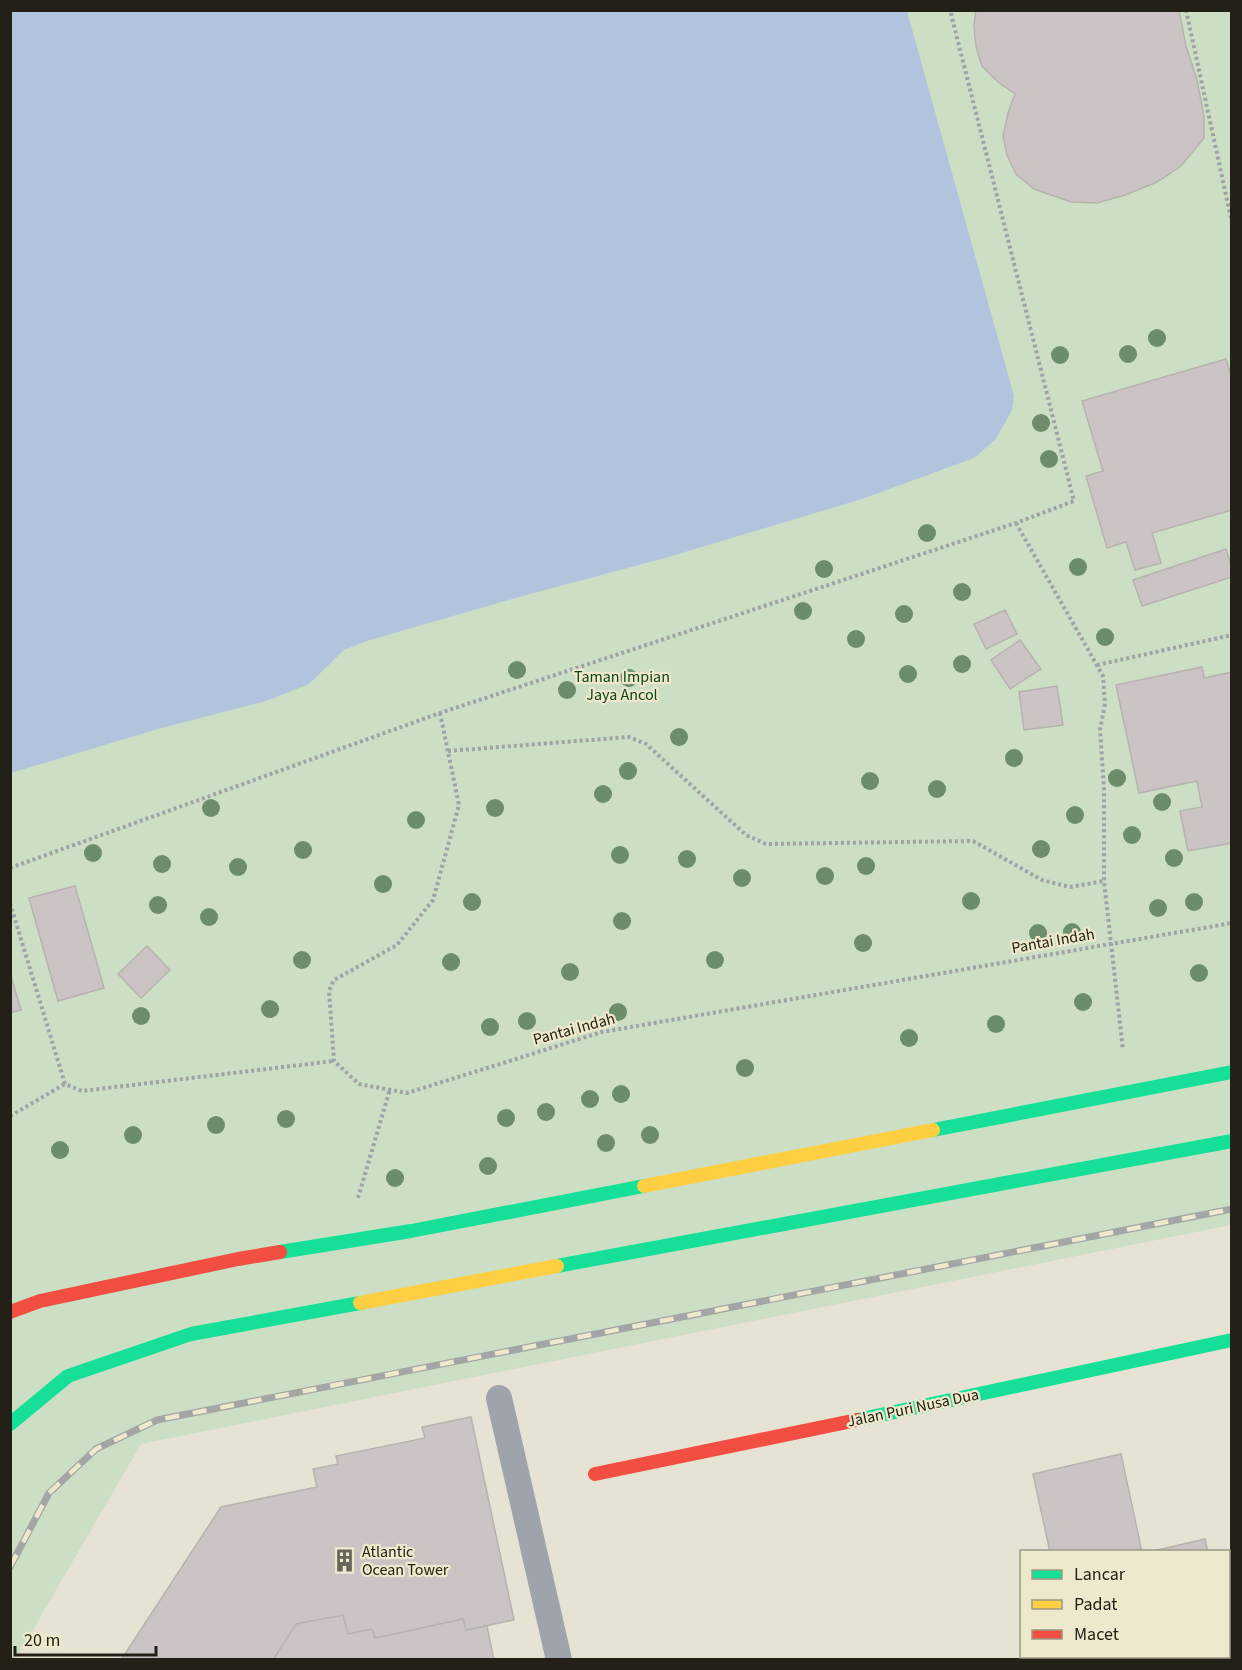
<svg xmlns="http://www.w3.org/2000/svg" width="1242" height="1670" font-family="'Source Sans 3',sans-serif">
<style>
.green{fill:#ccdfc5}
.water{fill:#b2c3dd}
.building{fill:#ccc4c4;stroke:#b7b2af;stroke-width:1.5}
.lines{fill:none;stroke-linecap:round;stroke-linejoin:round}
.path{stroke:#a0a2a5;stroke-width:4;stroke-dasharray:3 3;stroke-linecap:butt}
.lane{stroke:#9fa4ac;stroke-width:26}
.fast{stroke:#16e098;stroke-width:14}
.slow{stroke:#ffcf43;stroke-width:14}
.jam{stroke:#f24e42;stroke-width:14}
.rail-casing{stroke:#a4a6a5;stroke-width:7}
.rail{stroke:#eee8cd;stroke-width:4.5;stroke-dasharray:14;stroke-linecap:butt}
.tree{fill:#6c8c6b}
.labels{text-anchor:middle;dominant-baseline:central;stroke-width:4.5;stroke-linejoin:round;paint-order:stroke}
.park-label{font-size:16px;fill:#094515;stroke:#eee8cd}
.street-label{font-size:16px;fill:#232117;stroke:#eee8cd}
.poi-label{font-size:16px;fill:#232117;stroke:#eee8cd;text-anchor:start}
</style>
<rect width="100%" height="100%" fill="#e6e3d5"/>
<!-- green -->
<path class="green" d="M11,11H1231V1225L141,1444L16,1659L11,1660Z"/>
<!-- water -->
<path class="water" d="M11,10L907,11L1014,396L1012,410L996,439L974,458L862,499L665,558L519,597L367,641L344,650L309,684L266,701L158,729L11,773Z"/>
<!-- building -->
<path class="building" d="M976,10H1179L1186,46L1197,80L1204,116V138L1181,166L1157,182L1125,195L1097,203L1071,202L1034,189L1016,174L1007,155L1003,136L1008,113L1015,94L998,82L982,66L976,47L974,26Z
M1226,359L1232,379V510L1152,533L1161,563L1135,570L1126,542L1107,548L1086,476L1103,471L1082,401Z
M1226,549L1232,567V577L1142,606L1133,580Z
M1005,610L1017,634L986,649L974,624Z
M1020,640L1041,669L1010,689L991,660Z
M1202,667L1204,678L1232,672V843L1188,851L1180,811L1202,807L1197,781L1139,793L1116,685Z
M1057,686L1063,725L1024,730L1019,692Z
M75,886L104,988L58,1001L29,898Z
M147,946L170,970L141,998L118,974Z
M10,973L21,1010L10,1013Z
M471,1417L514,1620L466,1630L463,1619L375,1638L372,1629L348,1634L343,1615L296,1624L273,1660H121L221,1507L317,1487L313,1469L338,1464L336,1456L425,1438L422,1427Z
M1121,1454L1142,1552H1050L1033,1474Z
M1205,1539L1208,1552H1149Z
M1228,1566H1232V1614L1228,1615Z
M1232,1614V1660H1167V1656H1228V1615Z
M343,1615L348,1634L372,1629L375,1638L463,1619L466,1630L487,1626L494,1660H273L296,1624Z
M1040,1656H1074V1660H1026Z
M1074,1656H1167V1660H1074Z"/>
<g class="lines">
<!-- path -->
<path class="path" d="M1186,10L1232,223
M1016,523L1103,676L1105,704L1100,730L1104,789V881L1123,1050
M1097,665L1232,635
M440,713L459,805L433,900L397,945L334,980L329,991L334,1061L359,1084L407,1093L602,1032L1232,923
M448,751L629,737L646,744L746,835L766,844L973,841L1042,880L1070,887L1104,881
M10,868L440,713L1016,523L1074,501L950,10
M10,903L65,1084L82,1091L334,1061
M10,1116L65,1084
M358,1198L390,1089"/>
<!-- lane -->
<path class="lane" d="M499,1398L559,1660"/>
<!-- fast -->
<path class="fast" d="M933,1130L1232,1072
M280,1252L411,1231L644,1186
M557,1266L1232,1141
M857,1420L1232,1340
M10,1424L68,1376L191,1334L360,1303"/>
<!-- slow -->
<path class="slow" d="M644,1186L933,1130
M360,1303L557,1266"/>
<!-- jam -->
<path class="jam" d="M10,1312L40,1301L238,1259L280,1252
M595,1474L857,1420"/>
<defs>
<path id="rail" d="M10,1567L49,1493L96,1449L157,1420L1232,1209"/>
</defs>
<!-- rail casing -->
<use href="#rail" class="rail-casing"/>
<!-- rail -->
<use href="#rail" class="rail"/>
</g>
<!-- trees -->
<g class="tree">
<circle cx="1157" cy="338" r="9"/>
<circle cx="1128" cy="354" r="9"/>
<circle cx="1060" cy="355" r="9"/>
<circle cx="1041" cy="423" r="9"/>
<circle cx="1049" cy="459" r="9"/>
<circle cx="927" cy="533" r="9"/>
<circle cx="1078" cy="567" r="9"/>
<circle cx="824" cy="569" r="9"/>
<circle cx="962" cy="592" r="9"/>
<circle cx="803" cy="611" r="9"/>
<circle cx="904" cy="614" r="9"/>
<circle cx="1105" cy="637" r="9"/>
<circle cx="856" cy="639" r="9"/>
<circle cx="962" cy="664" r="9"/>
<circle cx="517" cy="670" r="9"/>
<circle cx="908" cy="674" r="9"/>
<circle cx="629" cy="678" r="9"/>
<circle cx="567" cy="690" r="9"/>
<circle cx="679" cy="737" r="9"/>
<circle cx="1014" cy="758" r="9"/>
<circle cx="628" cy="771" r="9"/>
<circle cx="1117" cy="778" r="9"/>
<circle cx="870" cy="781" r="9"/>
<circle cx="937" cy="789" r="9"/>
<circle cx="603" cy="794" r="9"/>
<circle cx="1162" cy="802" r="9"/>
<circle cx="211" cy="808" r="9"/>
<circle cx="495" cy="808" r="9"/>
<circle cx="1075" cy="815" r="9"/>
<circle cx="416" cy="820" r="9"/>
<circle cx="1132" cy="835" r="9"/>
<circle cx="1041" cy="849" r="9"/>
<circle cx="303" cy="850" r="9"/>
<circle cx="93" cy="853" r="9"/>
<circle cx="620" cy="855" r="9"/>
<circle cx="1174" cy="858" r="9"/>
<circle cx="687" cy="859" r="9"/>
<circle cx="162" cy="864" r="9"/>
<circle cx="866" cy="866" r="9"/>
<circle cx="238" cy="867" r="9"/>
<circle cx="825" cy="876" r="9"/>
<circle cx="742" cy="878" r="9"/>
<circle cx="383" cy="884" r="9"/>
<circle cx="971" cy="901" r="9"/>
<circle cx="472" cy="902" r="9"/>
<circle cx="1194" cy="902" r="9"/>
<circle cx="158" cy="905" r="9"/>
<circle cx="1158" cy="908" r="9"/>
<circle cx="209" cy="917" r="9"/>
<circle cx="622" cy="921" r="9"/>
<circle cx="1072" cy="932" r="9"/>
<circle cx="1038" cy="933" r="9"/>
<circle cx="863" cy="943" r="9"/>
<circle cx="302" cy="960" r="9"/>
<circle cx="715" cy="960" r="9"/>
<circle cx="451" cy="962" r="9"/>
<circle cx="570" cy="972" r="9"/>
<circle cx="1199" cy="973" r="9"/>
<circle cx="1083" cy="1002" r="9"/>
<circle cx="270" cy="1009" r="9"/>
<circle cx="618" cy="1012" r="9"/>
<circle cx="141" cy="1016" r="9"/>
<circle cx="527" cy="1021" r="9"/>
<circle cx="996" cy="1024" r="9"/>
<circle cx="490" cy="1027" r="9"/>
<circle cx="909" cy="1038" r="9"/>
<circle cx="745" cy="1068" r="9"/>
<circle cx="621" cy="1094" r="9"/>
<circle cx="590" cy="1099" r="9"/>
<circle cx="546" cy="1112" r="9"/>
<circle cx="506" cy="1118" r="9"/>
<circle cx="286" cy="1119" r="9"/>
<circle cx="216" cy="1125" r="9"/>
<circle cx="133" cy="1135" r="9"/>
<circle cx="650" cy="1135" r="9"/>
<circle cx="606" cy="1143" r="9"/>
<circle cx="60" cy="1150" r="9"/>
<circle cx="488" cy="1166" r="9"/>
<circle cx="395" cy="1178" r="9"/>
</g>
<!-- icons -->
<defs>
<symbol id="building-bare" viewBox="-9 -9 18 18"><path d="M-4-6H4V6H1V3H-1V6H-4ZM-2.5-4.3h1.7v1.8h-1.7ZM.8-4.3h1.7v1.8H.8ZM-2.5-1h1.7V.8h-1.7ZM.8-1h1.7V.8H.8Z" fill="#67655a" stroke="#eee8cd" stroke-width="2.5" paint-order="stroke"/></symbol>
</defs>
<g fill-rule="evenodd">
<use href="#building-bare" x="328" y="1544" width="33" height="33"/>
</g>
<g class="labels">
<!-- park labels -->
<g class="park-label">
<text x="622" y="677">Taman Impian<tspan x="622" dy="18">Jaya Ancol</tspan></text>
</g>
<!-- street labels -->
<g class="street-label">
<text transform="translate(1053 941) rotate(-10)">Pantai Indah</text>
<text transform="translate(574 1029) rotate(-15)">Pantai Indah</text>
<text transform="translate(913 1408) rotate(-12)">Jalan Puri Nusa Dua</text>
</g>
<!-- poi labels -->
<g class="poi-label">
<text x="362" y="1552">Atlantic<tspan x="362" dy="18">Ocean Tower</tspan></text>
</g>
</g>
<!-- border -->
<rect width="1242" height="1670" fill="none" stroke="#232117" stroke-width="24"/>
<!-- legend -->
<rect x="1020" y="1550" width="210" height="108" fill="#eee8cd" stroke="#9d9884" stroke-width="1.5"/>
<rect x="1032" y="1570" width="30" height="9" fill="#16e098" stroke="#9d9884" stroke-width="1.5"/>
<text x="1074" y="1580" font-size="18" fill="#232117">Lancar</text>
<rect x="1032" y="1600" width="30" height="9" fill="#ffcf43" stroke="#9d9884" stroke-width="1.5"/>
<text x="1074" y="1610" font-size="18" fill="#232117">Padat</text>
<rect x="1032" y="1630" width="30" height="9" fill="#f24e42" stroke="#9d9884" stroke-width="1.5"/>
<text x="1074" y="1640" font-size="18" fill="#232117">Macet</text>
<!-- scale -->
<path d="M15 1646v9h141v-9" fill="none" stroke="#232117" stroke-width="3"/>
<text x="24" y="1646" font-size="18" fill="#232117" stroke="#eee8cd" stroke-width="4.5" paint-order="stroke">20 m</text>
</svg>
